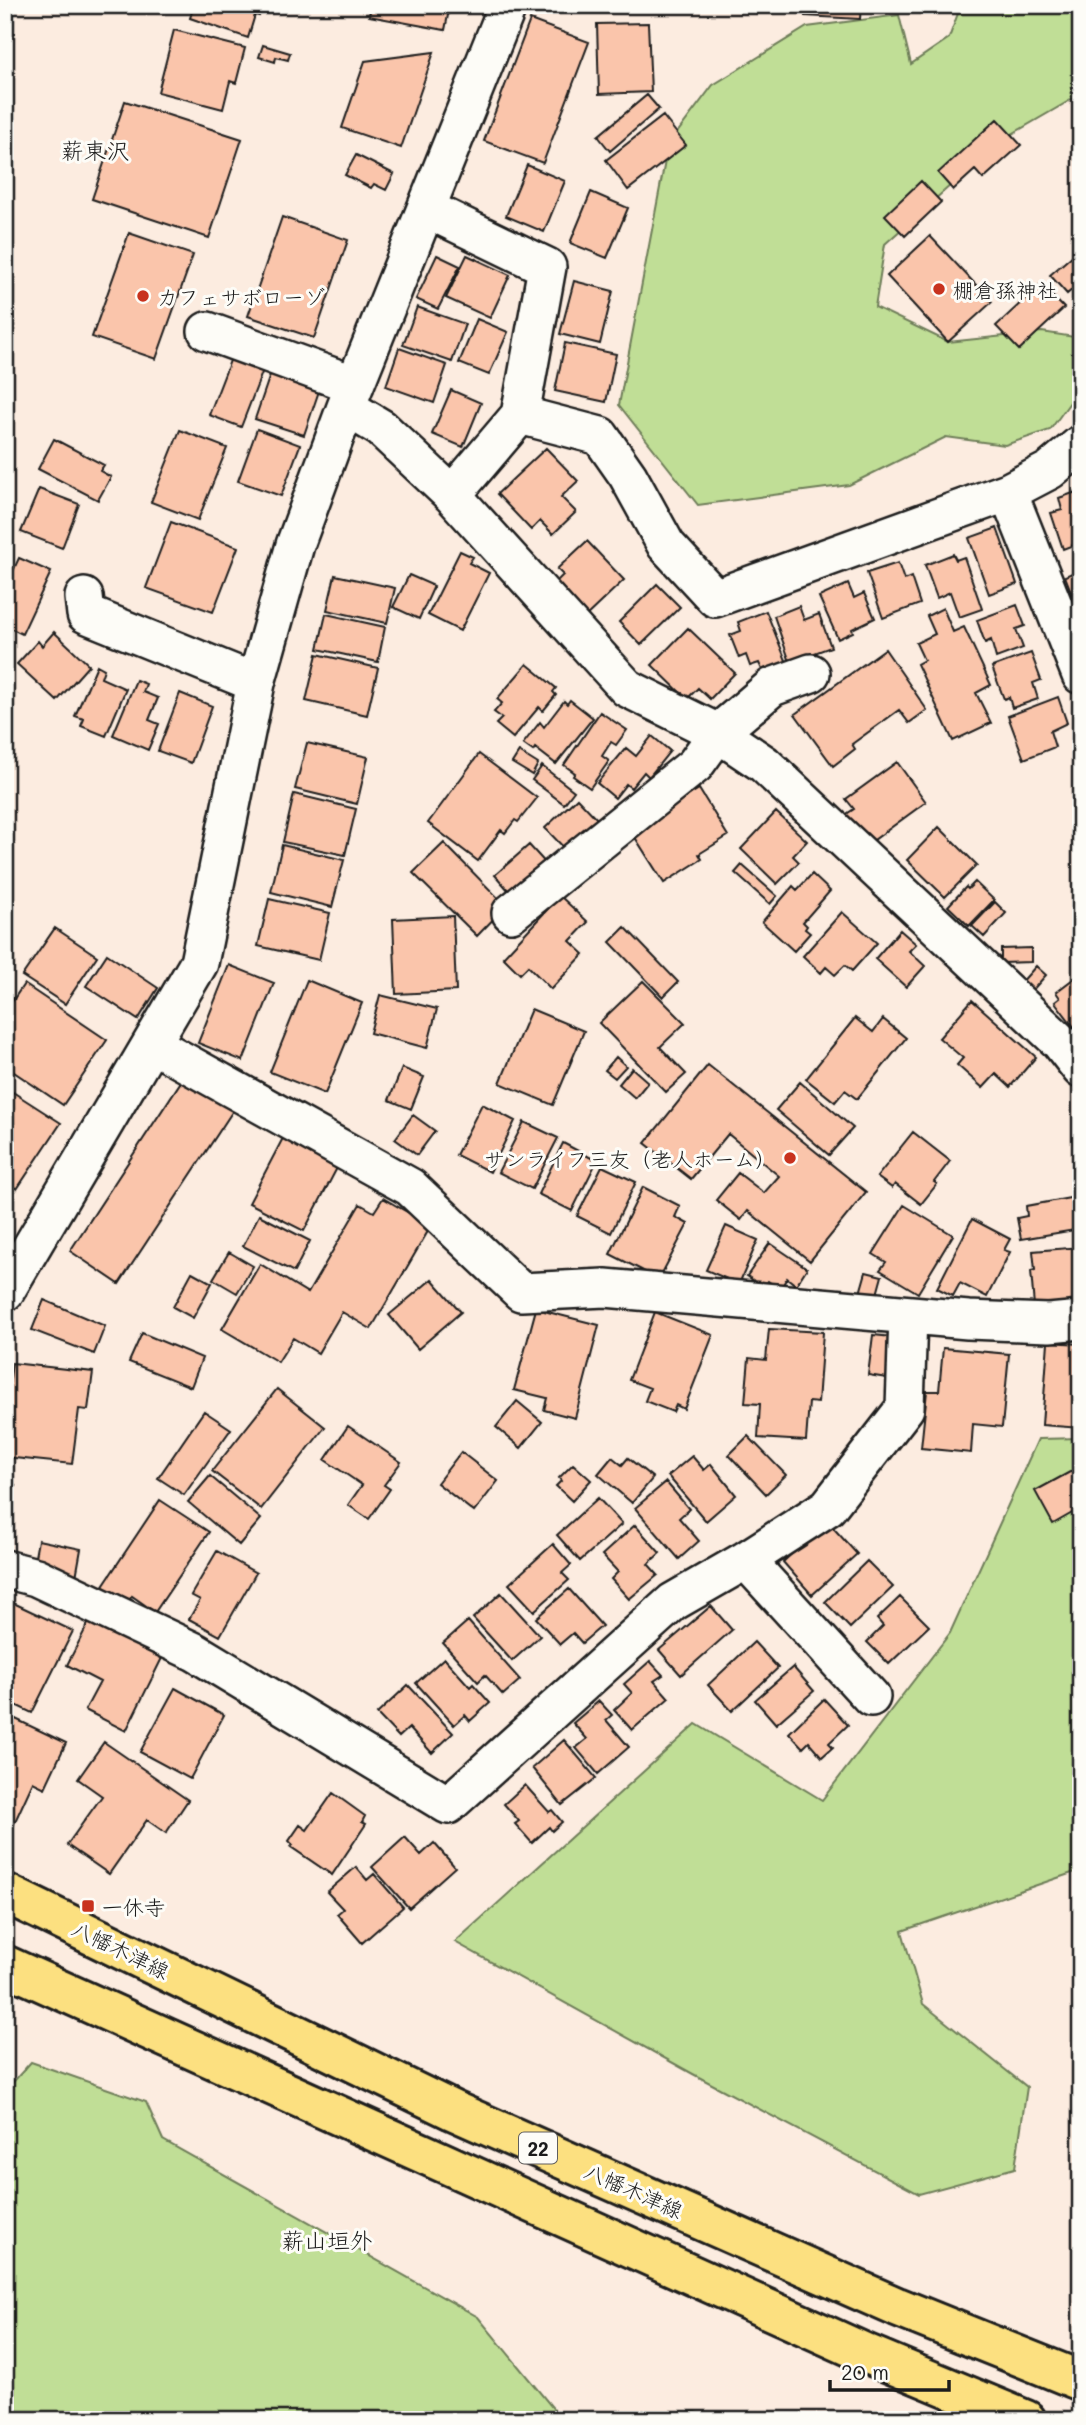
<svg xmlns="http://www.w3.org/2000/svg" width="1086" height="2425" font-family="Mali,'Klee One',sans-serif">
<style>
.green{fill:#c0de96;stroke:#6e7d59;stroke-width:2}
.building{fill:#fac5ab;stroke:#1c1c1c;stroke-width:2}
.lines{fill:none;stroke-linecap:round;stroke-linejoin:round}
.street-casing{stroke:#1c1c1c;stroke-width:42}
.primary-casing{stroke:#1c1c1c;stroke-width:44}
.street{stroke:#fdfcf7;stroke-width:37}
.primary{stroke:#fce080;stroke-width:38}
.poi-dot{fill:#c8321e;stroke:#fdfcf7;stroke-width:2.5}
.labels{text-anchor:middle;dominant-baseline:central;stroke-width:6;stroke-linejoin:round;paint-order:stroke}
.shield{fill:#fdfcf7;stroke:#605f5e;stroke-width:2}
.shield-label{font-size:19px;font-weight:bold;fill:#1c1c1c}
.poi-label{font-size:21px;fill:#1c1c1c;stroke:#fdfcf7;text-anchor:start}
.street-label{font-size:21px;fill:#1c1c1c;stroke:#fdfcf7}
.neighbourhood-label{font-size:23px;fill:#1c1c1c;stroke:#fdfcf7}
</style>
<rect width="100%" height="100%" fill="#fcece0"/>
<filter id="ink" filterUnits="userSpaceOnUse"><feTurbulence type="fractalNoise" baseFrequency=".0143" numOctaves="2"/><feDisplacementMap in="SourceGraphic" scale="14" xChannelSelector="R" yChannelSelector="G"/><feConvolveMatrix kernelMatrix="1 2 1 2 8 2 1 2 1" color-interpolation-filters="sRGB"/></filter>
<g filter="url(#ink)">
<!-- green -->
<path class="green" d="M961,5H1081V94L1000,141L885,244L875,307L948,342L1042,332L1081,338V387L1050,430L1005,445L946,437L849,485L698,505L619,405L668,145L713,85L807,27L899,15L911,64L949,38Z
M1081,1438V1870L902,1931L923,2004L1027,2087L1015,2168L919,2194L693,2074L455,1942L696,1724L822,1800L950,1633L1038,1439Z
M31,2062L146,2102L163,2140L478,2317L560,2417L695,2412L713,2420H5V2091Z"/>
<!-- building -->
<path class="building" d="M194,5H263L259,16L255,15L248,38L190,18Z
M371,5H450L445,30L369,16Z
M586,5H638V8L586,10Z
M805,5H861L860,19L805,16Z
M530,20L589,42L543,163L484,141Z
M648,23L651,92L599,94L597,24Z
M174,30L245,48L236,83L230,81L223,109L158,92Z
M263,45L290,53L288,60L276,57L275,62L259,57Z
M434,52L401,148L342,128L365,61Z
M647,95L659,109L610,151L598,136Z
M125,101L242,139L209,238L92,199Z
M663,116L686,145L628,190L606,160Z
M997,119L1021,145L983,179L975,170L953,190L938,173Z
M356,155L394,174L386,190L374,184L371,188L345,175Z
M527,165L565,181L544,232L506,216Z
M921,181L941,202L905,236L885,215Z
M591,192L628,208L607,258L570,243Z
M282,217L348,240L314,338L248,316Z
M129,233L193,255L156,359L92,337Z
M930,236L992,302L948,342L887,276Z
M1081,248V282L1067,294L1050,275Z
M437,255L460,266L438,309L416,299Z
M467,255L510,275L490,318L446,298Z
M574,281L613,291L600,344L560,334Z
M1041,284L1064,308L1019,350L996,326Z
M417,307L465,324L452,362L403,345Z
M477,319L508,332L489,375L459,363Z
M565,343L616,354L606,402L555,391Z
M399,348L447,365L434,403L386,386Z
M231,358L263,370L241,427L209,415Z
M271,372L320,388L304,435L255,419Z
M451,390L481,403L463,447L432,434Z
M257,429L300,445L281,496L238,481Z
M180,430L227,448L198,520L151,502Z
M54,439L104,465L100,471L111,477L98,500L38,469Z
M546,448L578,481L561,497L576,512L553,534L540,521L531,530L497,494Z
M39,489L79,504L62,548L21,532Z
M1079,491L1081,497V542L1063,549L1051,513L1062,510L1059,498Z
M171,522L238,547L213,612L146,588Z
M997,528L1017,584L989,594L969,538Z
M587,541L624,580L584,618L553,585L563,575L557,569Z
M460,551L473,557L469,563L489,573L460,631L428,615Z
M953,554L956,560L964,557L982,609L959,617L950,592L937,598L925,565Z
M1081,557V606L1077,607L1065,576L1077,571L1073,560Z
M19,558L51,572L22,634L10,628L5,620V588Z
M898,563L904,580L911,577L920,604L883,618L867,573Z
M335,575L395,588L387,623L327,610Z
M409,575L434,586L419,619L393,607Z
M657,584L680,607L641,645L619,622Z
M848,584L854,598L864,593L875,618L852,629L853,632L838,639L819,597Z
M1017,605L1025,626L1016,629L1023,648L996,658L991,640L985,643L977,620Z
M799,606L804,620L819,614L831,647L790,662L774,616Z
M943,608L953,632L964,627L991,685L976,693L991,723L953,741L917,664L924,660L916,643L935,634L927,616Z
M766,611L787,663L763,672L759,663L750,666L746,655L739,658L730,635L741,631L738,622Z
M326,614L385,627L378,662L318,649Z
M688,628L735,673L710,699L698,688L687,699L652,665Z
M54,632L89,665L57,701L17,664L38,641L42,646Z
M885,649L927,710L909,723L899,710L852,744L855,749L833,766L795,714Z
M1031,653L1041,680L1033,683L1038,699L1012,708L1009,697L1004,699L992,667Z
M317,654L378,668L367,715L306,701Z
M527,664L556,688L553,692L556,695L543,711L539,707L513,738L496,724L502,718L494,712L502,703L497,699Z
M97,665L104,669L101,678L126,689L106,736L81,726L84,719L75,716Z
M136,680L146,684L143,692L158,698L149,720L159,724L148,750L113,735Z
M180,693L212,706L191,763L158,751Z
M1058,697L1067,723L1050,731L1055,747L1024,759L1008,716Z
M570,700L593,718L556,764L535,748L533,751L523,744L540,722L544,727L564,701L567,704Z
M600,712L627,730L616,745L611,742L602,756L609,761L590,788L573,776L575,773L564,765Z
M652,736L670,751L649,777L644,772L631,788L626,784L615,798L597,783L626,748L636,756Z
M307,743L368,757L357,804L295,789Z
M519,752L538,764L532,775L512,763Z
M479,754L537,798L518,822L515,820L505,833L501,830L478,861L428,823Z
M897,762L926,802L867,845L845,815L854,809L846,799Z
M542,766L574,791L564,804L532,780Z
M699,789L728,836L699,854L702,859L664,883L631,831Z
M294,794L356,809L345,855L283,842Z
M577,798L601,823L569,853L545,828Z
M776,812L807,841L793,856L799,862L777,884L741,849Z
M939,827L977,865L945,897L907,860Z
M444,843L506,906L477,936L413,873Z
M282,845L344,860L332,907L271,892Z
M529,845L550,868L516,899L495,875Z
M742,865L777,896L770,904L735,873Z
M812,874L830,891L803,922L807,926L805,929L810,933L794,951L762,922L793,886L797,890Z
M975,882L994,900L969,926L948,906L966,887L968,889Z
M560,896L588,922L570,941L584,954L551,989L528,966L520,974L503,957Z
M269,899L330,913L319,960L258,946Z
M995,902L1006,913L984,937L972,926Z
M842,912L877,943L852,971L845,965L835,975L826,967L821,973L803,956Z
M453,916L456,991L396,994L393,919Z
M625,927L678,982L663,997L610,942Z
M55,928L97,956L65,1004L22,976Z
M900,930L916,944L909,951L925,966L906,987L875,959Z
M1031,948V962L1001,963V949Z
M107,954L158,988L138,1020L86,986Z
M229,965L274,983L243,1061L198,1043Z
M1036,966L1046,975L1030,993L1020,984Z
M1081,973V1036L1055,1002L1060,998L1056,992Z
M307,980L362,1003L325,1094L270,1072Z
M643,981L685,1023L660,1047L686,1074L666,1092L599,1023Z
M24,984L107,1040L63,1105L5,1066V1012Z
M380,995L437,1009L427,1048L370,1033Z
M972,1000L1036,1057L1010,1087L996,1074L983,1088L957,1065L963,1058L939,1038Z
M531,1009L584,1031L553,1105L500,1083Z
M855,1018L873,1032L883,1019L906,1038L857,1099L845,1090L835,1102L806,1079Z
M616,1057L626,1066L615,1078L605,1070Z
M708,1065L866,1192L810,1261L748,1211L741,1220L716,1200L738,1173L764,1193L779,1176L728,1134L691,1179L645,1143Z
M402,1068L424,1077L411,1109L389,1100Z
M632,1068L648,1082L635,1098L619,1084Z
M184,1077L234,1109L119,1284L70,1251Z
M800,1082L853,1128L829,1155L776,1110Z
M5,1087L61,1123L17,1189L5,1181Z
M482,1104L515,1121L490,1172L456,1155Z
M413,1115L435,1131L417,1155L395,1139Z
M524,1122L558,1138L532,1189L498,1172Z
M913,1132L950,1161L934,1182L937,1184L921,1204L895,1184L892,1188L877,1177Z
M283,1138L338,1166L304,1231L249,1203Z
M563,1143L597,1161L572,1211L538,1194Z
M602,1166L636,1182L611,1233L577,1216Z
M643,1187L680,1206L675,1217L688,1224L659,1279L610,1254Z
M1081,1196V1229L1021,1239L1017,1218L1027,1216L1026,1206Z
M383,1198L431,1226L371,1329L342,1312L318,1353L293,1338L278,1362L222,1329L260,1264L308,1293L360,1204L374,1212Z
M904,1205L953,1235L918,1293L880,1270L886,1262L873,1254Z
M259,1215L310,1241L294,1272L243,1246Z
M972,1219L1010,1239L1004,1250L1010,1252L987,1297L960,1283L953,1296L937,1288Z
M726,1226L758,1240L739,1284L706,1270Z
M770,1243L807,1268L796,1285L787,1278L780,1289L768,1281L763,1287L747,1276Z
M1081,1247V1303L1034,1306L1031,1271L1035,1270L1033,1251Z
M229,1252L253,1266L237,1293L213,1279Z
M192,1272L212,1283L193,1318L173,1307Z
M866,1272L882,1276L876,1298L860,1293Z
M432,1279L461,1312L418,1349L389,1315Z
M44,1300L105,1326L94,1354L32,1330Z
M536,1309L599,1325L575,1418L544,1410L547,1398L514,1390Z
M655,1312L713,1335L684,1409L676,1405L673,1412L645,1401L650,1388L629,1380Z
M769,1329L823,1332L818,1403L809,1402L806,1441L758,1438L760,1404L745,1403L749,1358L766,1360Z
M142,1333L202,1358L191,1387L129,1362Z
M873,1335L892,1337L887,1378L868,1375Z
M1048,1342L1081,1344V1428L1042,1425Z
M943,1348L1009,1354L1002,1427L973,1424L971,1453L921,1448L927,1391H939Z
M12,1363L93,1372L88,1410L79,1409L72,1464L5,1457V1419Z
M277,1389L325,1427L261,1509L212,1471Z
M517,1401L542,1422L521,1448L496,1427Z
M204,1411L231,1429L184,1495L158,1478Z
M348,1426L401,1462L384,1485L390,1489L369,1519L348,1505L362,1485L325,1460Z
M748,1436L786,1475L766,1494L729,1455Z
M461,1452L498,1481L474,1512L437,1483Z
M692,1456L704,1470L711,1464L736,1495L706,1521L668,1476Z
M612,1457L622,1465L628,1458L653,1478L632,1503L598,1474Z
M573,1464L591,1480L572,1501L556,1486L561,1481L559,1478Z
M1081,1466V1508L1053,1524L1035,1491Z
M210,1476L261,1519L239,1545L188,1502Z
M5,1482L15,1485L5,1524Z
M666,1482L689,1509L679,1518L699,1541L679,1559L635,1508Z
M598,1498L622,1524L580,1561L557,1535Z
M160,1500L209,1532L155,1612L132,1596L125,1607L100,1590Z
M827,1521L857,1554L812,1595L783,1562Z
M635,1525L660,1553L648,1564L658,1575L629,1599L611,1579L618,1572L602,1555Z
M38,1540L81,1549L76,1577L33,1568Z
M553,1544L571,1565L562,1573L569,1580L534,1611L509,1584Z
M217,1551L256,1573L220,1636L189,1619L200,1600L191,1595Z
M867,1561L893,1587L850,1628L825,1602Z
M569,1589L602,1626L582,1643L573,1633L560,1644L536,1618Z
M501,1593L540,1636L512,1661L473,1618Z
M900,1597L929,1626L889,1664L867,1642L883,1626L877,1619Z
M5,1599L73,1631L32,1713L5,1700Z
M711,1606L732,1630L681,1675L659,1650Z
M90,1620L163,1656L126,1731L85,1710L100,1682L67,1665Z
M468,1621L520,1680L503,1695L485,1675L478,1682L443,1643Z
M754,1642L778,1668L732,1711L708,1685Z
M444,1658L470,1687L473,1684L490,1703L470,1721L465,1715L454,1725L416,1683Z
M650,1661L663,1675L654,1681L669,1698L632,1730L614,1710L632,1693L624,1684Z
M793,1667L814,1691L776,1724L755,1700Z
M408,1685L453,1733L432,1753L409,1728L399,1737L377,1714Z
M175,1688L224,1715L190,1779L140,1752Z
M824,1699L848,1725L829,1743L833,1747L822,1757L809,1742L803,1748L789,1733Z
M599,1701L612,1715L606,1720L629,1747L598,1774L576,1748L587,1739L573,1723Z
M5,1714L66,1743L45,1788L33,1782L12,1828L5,1825Z
M564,1740L596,1778L562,1805L532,1768Z
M104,1742L188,1800L166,1833L147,1820L109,1874L67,1845L102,1796L78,1779Z
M525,1785L549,1812L552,1810L562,1822L552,1831L549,1827L532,1843L515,1824L519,1821L504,1804Z
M333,1793L365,1816L362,1822L366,1824L332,1875L291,1847L293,1845L289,1841L300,1825L307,1830Z
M405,1837L421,1855L434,1843L455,1867L409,1908L372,1867Z
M356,1867L367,1880L374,1874L403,1907L362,1943L337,1914L343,1909L327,1892Z"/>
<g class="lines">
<defs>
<path id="street" d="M427,209L547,267L520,415
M207,331L355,385
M346,407L381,428L452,495L520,415L600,436L628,476L666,545L715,598L1008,492L1081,675
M1008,492L1050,470L1081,444
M452,495L627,688L718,733L764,764L1060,1042L1081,1069
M84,597L86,614L256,683
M511,913L695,765L718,733L772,687L811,673
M152,1044L410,1187L521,1292L605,1288L968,1320L1049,1323L1081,1320
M5,1292L199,963L256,683L295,545L346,407L508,5
M746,1560L871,1697
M5,1569L36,1577L195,1652L448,1805L673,1602L746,1560L828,1507L905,1408L908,1315"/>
<path id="primary" d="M5,1893L452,2110L897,2307L1081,2381
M5,1965L865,2353L1026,2420"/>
</defs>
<!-- street casing -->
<use href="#street" class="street-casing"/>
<!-- primary casing -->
<use href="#primary" class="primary-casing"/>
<!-- street -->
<use href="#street" class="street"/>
<!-- primary -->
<use href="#primary" class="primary"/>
</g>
</g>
<!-- markers -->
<g class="poi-dot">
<circle cx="939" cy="289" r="7"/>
<circle cx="143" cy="296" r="7"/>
<circle cx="790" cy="1158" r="7"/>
<rect x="81" y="1899" width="14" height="14" rx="3.5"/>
</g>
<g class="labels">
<!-- shield labels -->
<rect class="shield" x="519" y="2132.5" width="38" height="31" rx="5"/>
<g class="shield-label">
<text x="538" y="2148">22</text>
</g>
<!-- poi labels -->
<g class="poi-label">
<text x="953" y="289">棚倉孫神社</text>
<text x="157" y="296">カフェサボローゾ</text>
<text x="776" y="1158" text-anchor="end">サンライフ三友（老人ホーム）</text>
<text x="102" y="1906">一休寺</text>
</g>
<!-- street labels -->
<g class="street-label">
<text transform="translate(121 1949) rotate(26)">八幡木津線</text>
<text transform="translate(634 2190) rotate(24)">八幡木津線</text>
</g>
<!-- neighbourhood labels -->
<g class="neighbourhood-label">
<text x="95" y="150">薪東沢</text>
<text x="327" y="2240">薪山垣外</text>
</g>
</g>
<!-- margin -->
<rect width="1086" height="2425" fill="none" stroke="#fdfcf7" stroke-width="28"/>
<rect x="14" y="14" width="1058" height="2397" fill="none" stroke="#1c1c1c" stroke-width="2.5" filter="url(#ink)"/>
<!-- scale -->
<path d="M830 2380v10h119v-10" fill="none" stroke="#1c1c1c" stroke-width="3.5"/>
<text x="841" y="2380" font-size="21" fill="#1c1c1c" stroke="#fdfcf7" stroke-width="5" paint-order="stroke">20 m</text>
</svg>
